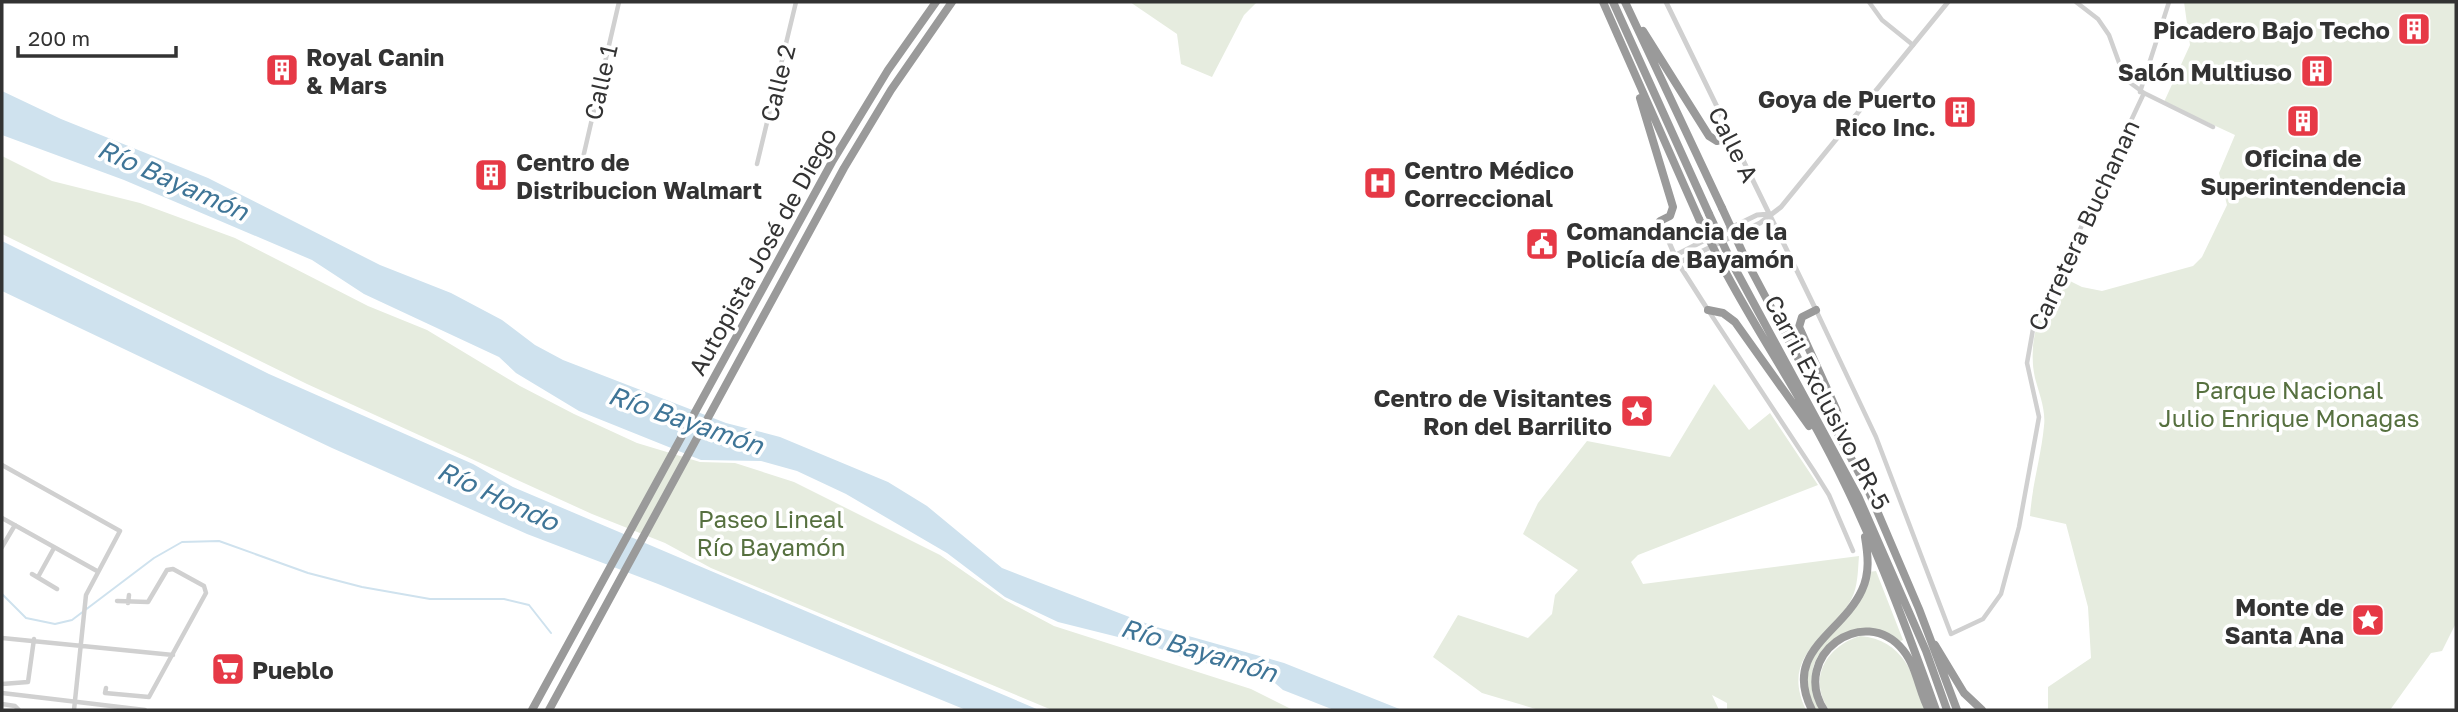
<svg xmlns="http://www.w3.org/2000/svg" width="2458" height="712" font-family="'Golos Text',sans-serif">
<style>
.green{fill:#e6ecdf}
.water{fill:#cfe2ee}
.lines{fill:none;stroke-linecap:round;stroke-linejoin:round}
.stream{stroke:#cfe2ee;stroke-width:2}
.minor{stroke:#d0d0d0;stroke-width:4.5}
.tertiary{stroke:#d0d0d0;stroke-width:5}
.motorway{stroke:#9a9a9a;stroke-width:8}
.motorway-bridge{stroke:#9a9a9a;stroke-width:8}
.labels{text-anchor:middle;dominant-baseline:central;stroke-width:7;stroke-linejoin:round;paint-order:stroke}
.poi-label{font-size:24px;font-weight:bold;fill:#333;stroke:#fff;text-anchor:end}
.street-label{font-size:24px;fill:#333;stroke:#fff}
.park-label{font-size:24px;fill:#56703f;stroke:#fff}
.water-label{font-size:26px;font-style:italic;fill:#3f7597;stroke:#fff}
</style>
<rect width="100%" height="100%" fill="#fff"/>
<!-- green -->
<path class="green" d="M1130,2H1257L1244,15L1212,77L1181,64L1177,34Z
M2184,2H2456V623L2442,651L2431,653L2390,710H2048V687L2091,658L2088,607L2066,524L2030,516C2032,485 2041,457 2044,426C2046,410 2039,393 2035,378C2027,342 2040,304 2064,278L2082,287L2102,291L2193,266L2202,257L2227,205L2219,173L2235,135L2164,102L2190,45Z
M2,156L52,181L140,203L235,238L368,306L427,330L520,386L574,414L637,443L700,462L735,463L794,482L940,555L1005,600L1054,626L1251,689L1293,710H1052L711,568L665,543L592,514L307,384L2,234Z
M1714,384L1749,430L1770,413L1818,485L1638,555L1631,562L1643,584L1859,556C1858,568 1858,582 1854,593C1839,635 1777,650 1806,710H1727V703L1712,695L1719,710H1539L1482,693L1433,657L1458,615L1528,638L1552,614L1555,595L1578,570L1523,534L1538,503L1587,441L1670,457Z
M1876,571L1903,640L1898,642C1849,607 1788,658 1821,710H1814L1806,682L1811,659L1839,622L1869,572Z
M1860,636C1904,640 1913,674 1926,710H1829C1807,678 1827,646 1860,636Z"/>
<!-- water -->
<path class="water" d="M2,91L61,119L208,178L380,265L451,293L502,320L535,345L563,360L726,423L780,437L888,482L927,506L1002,568L1153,626L1284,663L1402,710H1334L1283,690L1269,678L1246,671L1190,660L1150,645L1058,622L1005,597L947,553L846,494L797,471L761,461L701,460L579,411L516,373L499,357L364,294L312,260L124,180L2,135Z
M2,241L269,374L473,464L513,487L1039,710H966L658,584L527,534L332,448L2,291Z"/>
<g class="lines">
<!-- stream -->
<path class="stream" d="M2,594L26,618L55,624L72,620L154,558L182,542L219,541L308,573L362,587L430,599H504L529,605L551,633"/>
<!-- minor -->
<path class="minor" d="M1869,2L1882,20L1913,45
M2076,2L2098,19L2109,35L2125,79L2144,93L2213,127
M2140,92L2169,2
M582,162L619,2
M757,164L796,2
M1708,310L1814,471L1829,495L1853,551
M1816,310L1876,437L1951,634L1983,619L2001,594L2019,527L2039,417L2027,363L2035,318L2061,270L2144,93
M2,465L120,531L86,595L74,710
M2,518L97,571
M2,547L15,525
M32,574L57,589
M38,577L54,548
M128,603L129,595
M2,638L173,655
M2,684L28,682L34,639
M106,688L105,693L149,697L206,593L204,586L173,569L167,570L148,602L117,601
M2,693L145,710
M2,704L15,706L19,710"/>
<!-- tertiary -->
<path class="tertiary" d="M1666,2L1816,310
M1660,221L1678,263L1708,310
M1718,234L1757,215L1770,214
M1674,256L1709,238
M1678,263L1760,223L1781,207L1948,2"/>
<!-- motorway -->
<path class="motorway" d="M1603,2L1699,219
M1613,2L1709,214
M1625,2L1722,208
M1643,31L1709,136L1717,141L1729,136
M1640,98L1673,207L1670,216L1660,221
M1747,262L1869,492L1919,609L1957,710
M1732,263L1859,498L1926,651L1947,710
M1726,273C1756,329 1792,383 1822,439C1869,526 1903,618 1936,710
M1708,310L1723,313L1735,322L1809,426
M1816,310L1802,317L1799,327L1837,411L1840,426
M1935,645L1964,693L1982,710
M532,710L832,162L888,70L936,2
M549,710L844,168L891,90L952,2
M1812,710C1782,651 1842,634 1862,590C1870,573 1868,555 1865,537
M1824,710C1790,656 1864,602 1903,650C1917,667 1919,692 1929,710"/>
<!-- motorway-bridge -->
<path class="motorway-bridge" d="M1722,208L1747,262
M1709,214L1732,263
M1699,219L1726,273"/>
</g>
<!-- icons -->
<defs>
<symbol id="building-square" viewBox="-11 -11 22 22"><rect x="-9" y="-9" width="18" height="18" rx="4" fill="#e63946" stroke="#fff"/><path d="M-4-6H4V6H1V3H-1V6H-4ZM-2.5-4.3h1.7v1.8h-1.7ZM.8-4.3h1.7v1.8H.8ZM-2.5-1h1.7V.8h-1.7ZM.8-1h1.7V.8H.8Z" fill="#fff"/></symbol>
<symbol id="hospital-square" viewBox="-11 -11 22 22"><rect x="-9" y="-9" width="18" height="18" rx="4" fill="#e63946" stroke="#fff"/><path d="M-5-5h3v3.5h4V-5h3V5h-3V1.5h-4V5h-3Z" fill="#fff"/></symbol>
<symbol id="civic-square" viewBox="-11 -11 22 22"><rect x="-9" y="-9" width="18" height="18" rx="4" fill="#e63946" stroke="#fff"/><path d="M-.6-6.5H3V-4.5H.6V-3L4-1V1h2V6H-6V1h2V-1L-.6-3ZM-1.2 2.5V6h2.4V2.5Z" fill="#fff"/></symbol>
<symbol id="sight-square" viewBox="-11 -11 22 22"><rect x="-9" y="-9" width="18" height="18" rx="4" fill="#e63946" stroke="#fff"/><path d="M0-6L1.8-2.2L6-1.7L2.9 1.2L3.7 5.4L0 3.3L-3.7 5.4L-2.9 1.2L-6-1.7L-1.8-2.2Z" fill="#fff"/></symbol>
<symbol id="supermarket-square" viewBox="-11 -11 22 22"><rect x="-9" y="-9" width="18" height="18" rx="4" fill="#e63946" stroke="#fff"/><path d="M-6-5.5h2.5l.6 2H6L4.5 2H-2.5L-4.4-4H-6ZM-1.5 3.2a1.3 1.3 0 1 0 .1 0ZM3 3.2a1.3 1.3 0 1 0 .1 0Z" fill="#fff"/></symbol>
</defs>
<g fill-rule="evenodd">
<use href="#building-square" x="2395" y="10" width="38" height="38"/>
<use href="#building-square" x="263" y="51" width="38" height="38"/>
<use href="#building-square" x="2298" y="52" width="38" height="38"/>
<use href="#building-square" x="1941" y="93" width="38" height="38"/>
<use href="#building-square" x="2284" y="102" width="38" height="38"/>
<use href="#building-square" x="472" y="156" width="38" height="38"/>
<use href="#hospital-square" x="1361" y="164" width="38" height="38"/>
<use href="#civic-square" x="1523" y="225" width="38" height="38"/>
<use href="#sight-square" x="1618" y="392" width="38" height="38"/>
<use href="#sight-square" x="2349" y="601" width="38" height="38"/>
<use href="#supermarket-square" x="209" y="650" width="38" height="38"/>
</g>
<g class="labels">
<!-- poi labels -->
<g class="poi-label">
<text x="2390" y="29">Picadero Bajo Techo</text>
<text x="306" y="56" text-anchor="start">Royal Canin<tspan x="306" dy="28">&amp; Mars</tspan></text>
<text x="2292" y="71">Salón Multiuso</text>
<text x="1936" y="98">Goya de Puerto<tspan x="1936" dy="28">Rico Inc.</tspan></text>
<text x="2303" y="157" text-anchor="middle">Oficina de<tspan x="2303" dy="28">Superintendencia</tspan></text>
<text x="516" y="161" text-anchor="start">Centro de<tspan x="516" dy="28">Distribucion Walmart</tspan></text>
<text x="1404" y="169" text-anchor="start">Centro Médico<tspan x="1404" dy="28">Correccional</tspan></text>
<text x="1566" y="230" text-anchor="start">Comandancia de la<tspan x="1566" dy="28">Policía de Bayamón</tspan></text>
<text x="1612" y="397">Centro de Visitantes<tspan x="1612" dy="28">Ron del Barrilito</tspan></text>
<text x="2344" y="606">Monte de<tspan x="2344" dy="28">Santa Ana</tspan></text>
<text x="252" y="669" text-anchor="start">Pueblo</text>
</g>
<!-- street labels -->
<g class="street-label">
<text transform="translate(600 82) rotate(-77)">Calle 1</text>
<text transform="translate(777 83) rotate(-76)">Calle 2</text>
<text transform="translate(1734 144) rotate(63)">Calle A</text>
<text transform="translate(2083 225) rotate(-65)">Carretera Buchanan</text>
<text transform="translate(762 251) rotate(-61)">Autopista José de Diego</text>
<text transform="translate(1828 402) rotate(62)">Carril Exclusivo PR-5</text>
</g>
<!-- park labels -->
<g class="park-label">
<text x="2289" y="389">Parque Nacional<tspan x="2289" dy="28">Julio Enrique Monagas</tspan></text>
<text x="771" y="518">Paseo Lineal<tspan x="771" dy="28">Río Bayamón</tspan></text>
</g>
<!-- water labels -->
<g class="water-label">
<text transform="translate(173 180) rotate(24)">Río Bayamón</text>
<text transform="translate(686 420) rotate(19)">Río Bayamón</text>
<text transform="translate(498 496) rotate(25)">Río Hondo</text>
<text transform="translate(1199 650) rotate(17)">Río Bayamón</text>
</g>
</g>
<!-- border -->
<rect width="2458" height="712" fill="none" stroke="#333333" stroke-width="7"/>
<!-- scale -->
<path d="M18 46v10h158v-10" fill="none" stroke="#333333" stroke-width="3.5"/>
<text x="28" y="46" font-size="21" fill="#333333" stroke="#ffffff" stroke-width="5" paint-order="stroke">200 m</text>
</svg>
